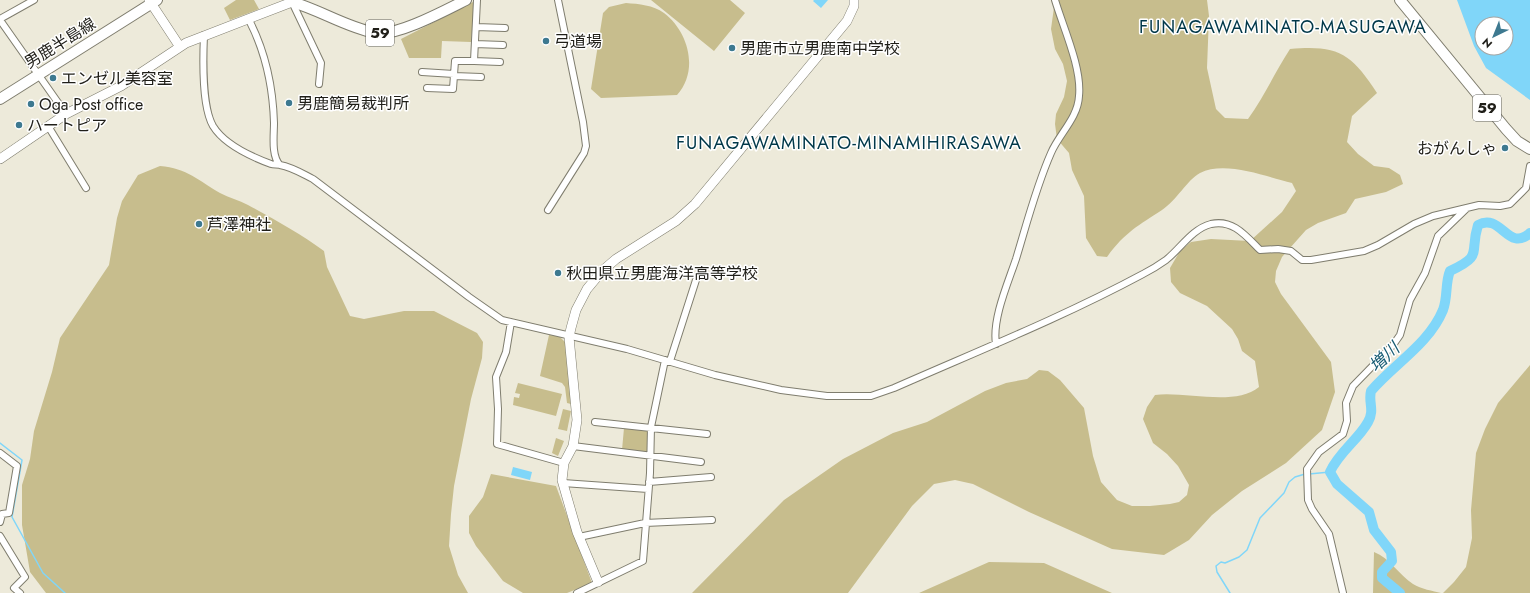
<svg xmlns="http://www.w3.org/2000/svg" width="1530" height="593" font-family="Jost,'Noto Sans JP',sans-serif">
<style>
.green{fill:#c7bd8d}
.water{fill:#80d6f9;fill-rule:evenodd}
.lines{fill:none;stroke-linecap:round;stroke-linejoin:round}
.stream{stroke:#80d6f9;stroke-width:1.5}
.river{stroke:#80d6f9;stroke-width:10}
.street-casing{stroke:#7f7d6e;stroke-width:8}
.secondary-casing{stroke:#7f7d6e;stroke-width:10}
.primary-casing{stroke:#7f7d6e;stroke-width:12}
.street{stroke:#fff;stroke-width:6}
.secondary{stroke:#fff;stroke-width:9}
.primary{stroke:#fff;stroke-width:10}
.poi-dot{fill:#3d7990;stroke:#fff;stroke-width:1.5}
.labels{text-anchor:middle;dominant-baseline:central;stroke-width:3;stroke-linejoin:round;paint-order:stroke}
.shield{fill:#fff;stroke:#62625d;stroke-width:1}
.shield-label{font-size:15px;font-weight:bold;fill:#1f1e18}
.poi-label{font-size:16px;fill:#1f1e18;stroke:#fff;text-anchor:start}
.street-label{font-size:16px;fill:#1f1e18;stroke:#fff}
.water-label{font-size:17px;font-style:italic;fill:#165b73;stroke:#fff}
.quarter-label{font-size:18px;letter-spacing:1px;fill:#013849;stroke:#fff}
</style>
<rect width="100%" height="100%" fill="#edeada"/>
<!-- green -->
<path class="green" d="M236,0H254L259,9L230,20L224,8Z
M651,0H730L745,13L714,51Z
M1055,0H1207L1209,16L1207,68L1216,109L1225,118L1248,119C1264,97 1275,72 1290,49C1338,45 1351,53 1377,93L1352,116L1347,142L1358,154L1374,166L1389,168L1400,175L1403,184L1386,192L1355,199L1346,213L1318,223L1306,230L1282,257L1276,271L1275,282L1281,294L1331,362L1335,392L1322,430L1286,463L1242,491L1212,515L1189,540L1164,555L1112,549L1029,512L973,484L955,480L934,484L912,506L848,593H692L784,500L843,459L893,433L927,422L985,391L1006,383L1027,379L1039,370L1048,371L1060,380L1084,408L1093,456L1101,482L1117,500L1132,506H1150L1170,504L1179,502L1187,495L1189,485L1178,466L1167,454L1153,443L1143,419L1147,407L1155,395C1185,391 1235,407 1259,387L1255,361L1242,351L1238,339L1232,329L1207,306L1180,293L1171,282L1170,268L1180,251L1191,242L1211,239L1250,241L1282,212L1296,191L1292,183C1267,177 1225,160 1200,173C1187,180 1177,200 1162,210C1139,225 1124,233 1107,257L1097,256L1086,238L1084,196L1072,170L1069,153L1057,139L1055,124L1056,114L1064,97L1067,81L1063,64L1055,49L1051,29Z
M475,1L471,42L442,41L441,58H409L401,39Z
M626,3C639,4 653,5 664,13C689,32 699,71 677,95L601,98L591,89L603,13L609,7Z
M160,166C187,168 199,181 220,193C229,198 239,200 248,205C274,219 301,234 324,251L327,267L350,316L364,319L404,311H434L477,333L483,342L482,358L471,399L454,486L451,514L449,546L458,575L468,593H46L30,572L22,525V485L30,459L34,431L52,372L60,338L109,265L117,218L122,201L138,175Z
M549,335L559,336L566,343L571,404L567,403L565,387L562,383L540,376Z
M1530,365V593H1443L1454,582L1466,567L1472,538L1471,510L1476,453L1485,429L1498,403Z
M518,383L562,394L556,416L513,405L514,397L519,398L520,394L515,393Z
M563,409L571,411L567,431L558,429Z
M624,428L649,430L648,454L622,450Z
M556,438L564,441L558,456L552,453Z
M491,474L556,486L592,583L567,593H523L503,581L476,546L469,533V516L483,497Z
M1374,552C1390,558 1399,575 1413,584C1421,589 1433,591 1441,593H1373Z
M989,562L1044,563L1112,593H919Z"/>
<!-- water -->
<path class="water" d="M814,0H828L821,8L813,1Z
M1457,0H1530V100L1486,68L1474,46ZM1482,24H1506V48H1482Z
M513,467L532,472L530,480L511,475Z"/>
<g class="lines">
<!-- stream -->
<path class="stream" d="M0,443L22,460L12,517L43,573L65,593
M1309,474L1330,472
M1230,593L1217,572L1216,566L1221,562L1225,563L1239,557L1247,550L1260,518L1284,493L1289,482L1295,477L1305,474"/>
<!-- river -->
<path class="river" d="M1400,593L1382,578V572L1392,561L1391,552L1374,530L1369,512L1337,484L1330,472C1339,452 1358,440 1368,422C1375,410 1368,402 1371,391C1394,364 1429,344 1443,310C1448,297 1445,283 1450,271C1484,255 1469,254 1478,225C1501,212 1508,253 1530,233"/>
<defs>
<path id="street" d="M292,2L321,63L319,84
M0,19L34,0
M0,20L66,114
M249,20C265,51 273,88 274,123C274,135 271,156 280,165
M476,27L505,28
M204,35C203,57 202,107 213,126C224,144 252,157 271,164C274,165 277,164 280,165C292,167 303,174 313,179L469,297L502,320L627,349L715,375L781,390L827,396H871L894,388C978,351 1063,317 1143,274C1151,270 1159,265 1166,260C1181,248 1192,229 1211,224C1233,219 1246,236 1260,250L1278,249L1291,251L1302,260H1311L1364,251L1378,245L1414,224L1433,216L1479,205L1500,206L1510,204L1526,188L1530,166
M475,44L503,45
M474,61L500,62
M422,72L454,74
M454,76L481,77
M427,88L453,89L455,61H474L477,0
M48,126L86,188
M548,210L584,153L586,146L583,122L558,0
M511,322L506,352L496,377L498,409L497,444L564,463
M996,344C992,319 1008,283 1016,259C1027,223 1036,187 1051,153C1059,134 1078,118 1079,96C1082,68 1063,27 1055,0
M670,361L696,280
M595,422L707,434
M573,446L701,462
M0,453L17,466L9,513L2,514L0,522
M649,482L711,477
M563,483L648,489
M0,536L25,577L14,588L20,593
M579,537L645,523L712,520
M577,593L643,561L650,473L651,427L665,360
M1343,593L1329,534L1312,509L1308,500L1307,469L1319,452L1343,434L1347,421L1346,403L1353,386L1393,345L1400,335L1410,300L1425,273L1438,236L1467,208"/>
<path id="secondary" d="M149,0L180,47
M0,159L66,114L121,86L186,43L292,2
M598,582L577,532L562,480L564,463L573,446L577,420L569,337L571,328L576,310L587,289L602,271L616,259L676,221L695,204L847,21L854,6V0"/>
<path id="primary" d="M290,0L292,2C320,10 346,27 375,33C396,37 446,10 466,0
M1400,0L1506,129L1517,141L1530,149
M0,99L157,0"/>
</defs>
<!-- street casing -->
<use href="#street" class="street-casing"/>
<!-- secondary casing -->
<use href="#secondary" class="secondary-casing"/>
<!-- primary casing -->
<use href="#primary" class="primary-casing"/>
<!-- street -->
<use href="#street" class="street"/>
<!-- secondary -->
<use href="#secondary" class="secondary"/>
<!-- primary -->
<use href="#primary" class="primary"/>
</g>
<!-- markers -->
<g class="poi-dot">
<circle cx="546" cy="41" r="4"/>
<circle cx="732" cy="48" r="4"/>
<circle cx="53" cy="78" r="4"/>
<circle cx="289" cy="103" r="4"/>
<circle cx="31" cy="104" r="4"/>
<circle cx="19" cy="125" r="4"/>
<circle cx="1505" cy="148" r="4"/>
<circle cx="199" cy="224" r="4"/>
<circle cx="558" cy="273" r="4"/>
</g>
<g class="labels">
<!-- shield labels -->
<g class="shield">
<rect x="366" y="20" width="28" height="26" rx="3"/>
<rect x="1473" y="95" width="28" height="26" rx="3"/>
</g>
<g class="shield-label">
<text x="380" y="33">59</text>
<text x="1487" y="108">59</text>
</g>
<!-- poi labels -->
<g class="poi-label">
<text x="554" y="41">弓道場</text>
<text x="740" y="48">男鹿市立男鹿南中学校</text>
<text x="61" y="78">エンゼル美容室</text>
<text x="297" y="103">男鹿簡易裁判所</text>
<text x="39" y="104">Oga Post office</text>
<text x="27" y="125">ハートピア</text>
<text x="1497" y="148" text-anchor="end">おがんしゃ</text>
<text x="207" y="224">芦澤神社</text>
<text x="566" y="273">秋田県立男鹿海洋高等学校</text>
</g>
<!-- street labels -->
<g class="street-label">
<text transform="translate(60 43) rotate(-32)">男鹿半島線</text>
</g>
<!-- water labels -->
<g class="water-label">
<text transform="translate(1384 357) rotate(-43)">増川</text>
</g>
<!-- quarter labels -->
<g class="quarter-label">
<text x="1283" y="27">FUNAGAWAMINATO-MASUGAWA</text>
<text x="849" y="143">FUNAGAWAMINATO-MINAMIHIRASAWA</text>
</g>
</g>
<!-- north arrow -->
<g transform="translate(1494 36) rotate(223)"><circle r="19" fill="#ffffff" stroke="#a5a5a3"/>
<path d="M0-3L7 15L0 10L-7 15Z" fill="#3d7990"/>
<text y="-6" font-size="11" font-weight="bold" text-anchor="middle" fill="#1f1e18">N</text>
</g>
</svg>
